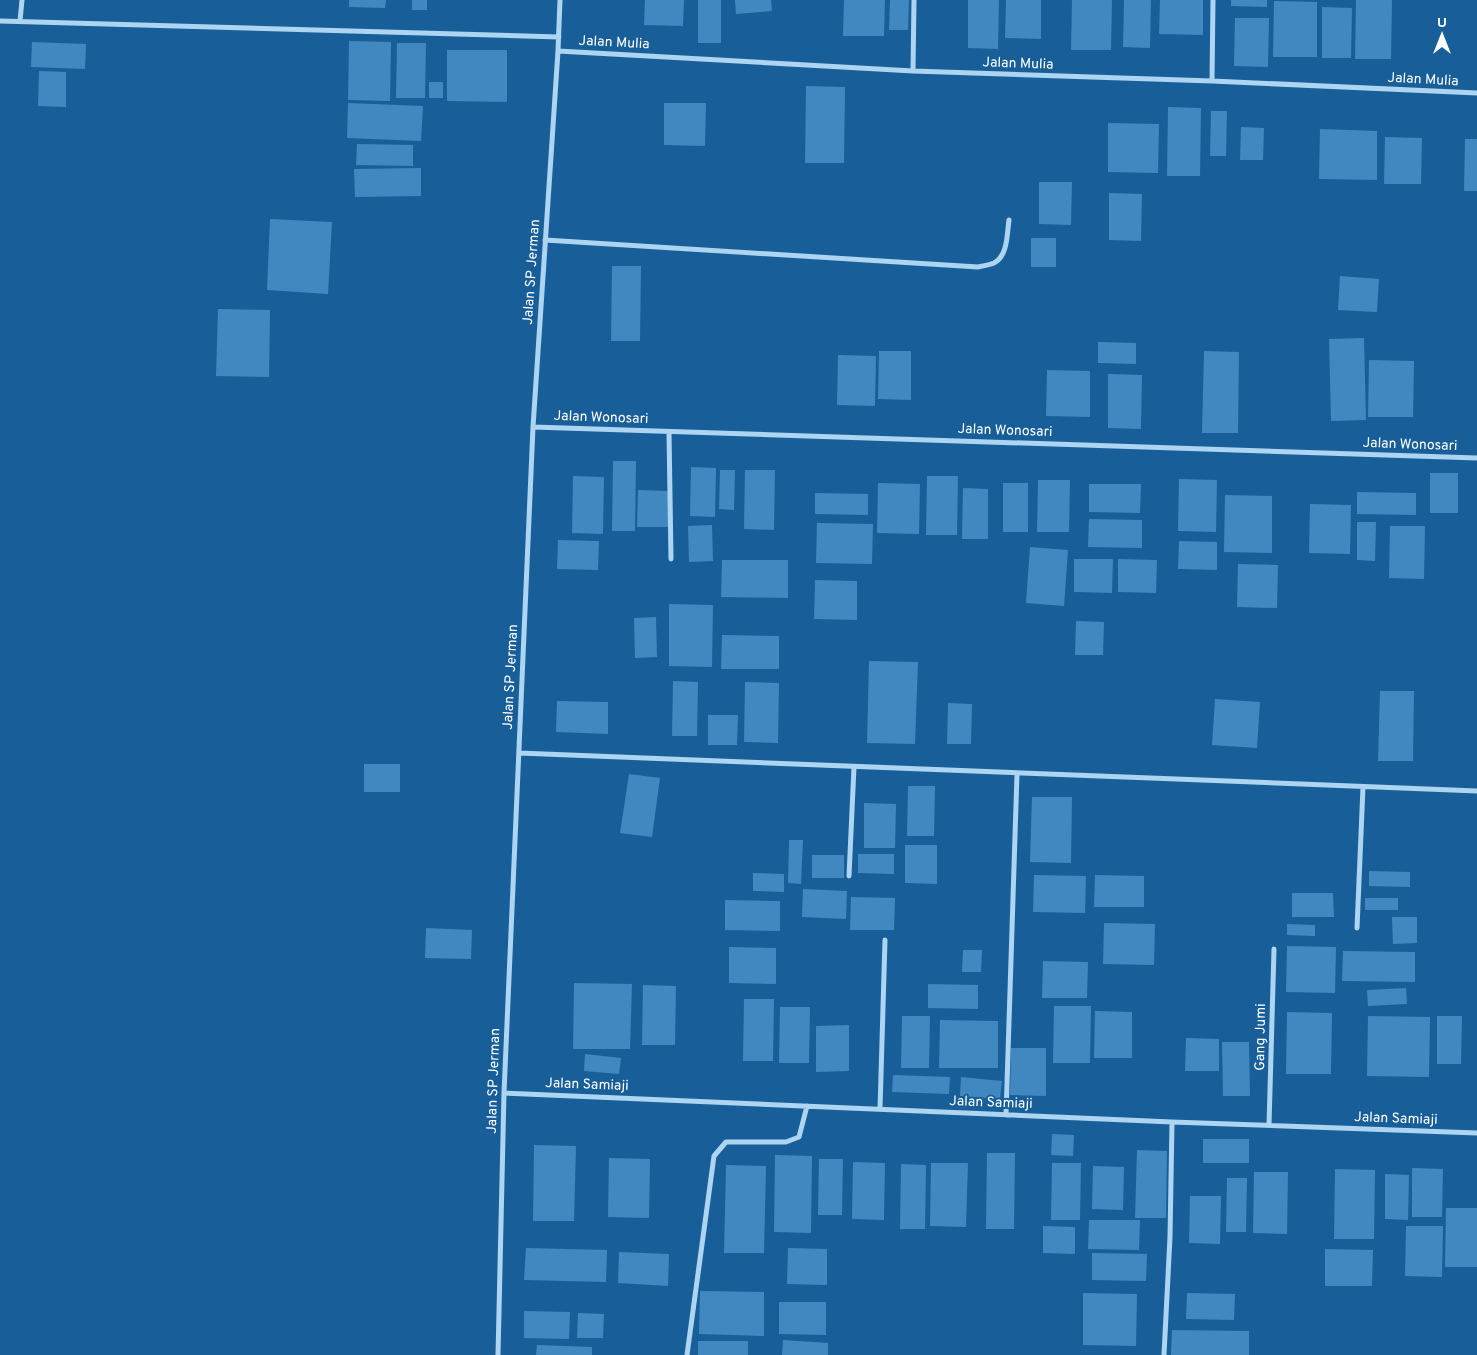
<svg xmlns="http://www.w3.org/2000/svg" width="1477" height="1355" font-family="Overpass,sans-serif">
<style>
.building{fill:#4188c0}
.lines{fill:none;stroke-linecap:round;stroke-linejoin:round}
.street{stroke:#add4f1;stroke-width:5}
.labels{text-anchor:middle;dominant-baseline:central;stroke-width:4;stroke-linejoin:round;paint-order:stroke}
.street-label{font-size:14px;fill:#fff;stroke:#185f99}
</style>
<rect width="100%" height="100%" fill="#185f99"/>
<!-- building -->
<path class="building" d="M349,0H386L385,8L349,7Z
M412,0H427V10H412Z
M645,0H684L683,26L644,25Z
M698,0H721V43H698Z
M735,0H771L772,11L736,14Z
M844,0H885L884,36H843Z
M890,0H909L908,30H889Z
M968,0H999L998,49L968,48Z
M1006,0H1041V39L1005,38Z
M1072,0H1112L1111,50H1071Z
M1124,0H1151L1150,48L1123,47Z
M1160,0H1203V35L1159,34Z
M1231,0H1267V7L1231,6Z
M1356,0H1392L1391,59H1355Z
M1274,1L1317,2V57H1273Z
M1322,7L1352,8L1351,58H1322Z
M1235,18H1269L1268,67L1234,66Z
M349,41L391,42L390,101L348,100Z
M32,42L86,44L85,69L31,67Z
M397,43H426L425,98H396Z
M447,50H507V102L447,101Z
M39,71L66,72V107L38,106Z
M429,82H443V98H429Z
M806,86L845,87L844,163H805Z
M348,103L423,106L421,141L347,138Z
M664,103H706L705,146L664,145Z
M1168,107L1201,108L1200,176H1167Z
M1211,111H1227L1226,156H1210Z
M1108,123L1159,124L1158,173L1108,172Z
M1241,127L1264,128L1263,160H1240Z
M1320,129L1377,131V180L1319,179Z
M1385,137L1422,138L1421,184H1384Z
M1465,139H1477V191H1464Z
M357,144L413,145V166L356,165Z
M421,168V196L355,197L354,169Z
M1039,182H1072L1071,225L1039,224Z
M1109,193L1142,194L1141,241L1109,240Z
M270,219L332,222L328,294L267,290Z
M1031,238H1056V267H1031Z
M612,266H641L640,341H611Z
M1340,276L1379,279L1377,312L1338,310Z
M218,309L270,310L269,377L216,376Z
M1364,338L1366,420L1331,421L1329,339Z
M1098,342L1136,343V364L1098,363Z
M879,351H911V400L878,399Z
M1204,351L1239,352L1238,433H1202Z
M838,355L876,356L875,406L837,405Z
M1369,360L1414,361L1413,417H1368Z
M1047,370L1090,371V417L1046,416Z
M1108,374L1142,375L1141,429L1108,428Z
M613,461H636L635,531H612Z
M691,467L716,468L715,517L690,516Z
M720,470H735L734,510L719,509Z
M745,470H775L774,530L744,529Z
M1430,473H1458V513H1430Z
M573,476L604,477L603,534L572,533Z
M927,476H958L957,535H926Z
M1179,479L1217,480L1216,532L1178,531Z
M1038,480H1070L1069,532H1037Z
M878,483L920,484L919,534L877,533Z
M1003,483H1028V532H1003Z
M1089,484H1141L1140,513L1089,512Z
M963,488L988,489V539H962Z
M638,490L669,491L668,527H637Z
M1357,492L1416,493V515L1357,514Z
M815,493L868,494V515L815,514Z
M1225,495L1272,496V553L1224,552Z
M1310,504L1351,505L1350,554L1309,553Z
M1089,519L1142,520V548L1088,547Z
M1357,522H1376L1375,561L1357,560Z
M817,523L873,524L872,564L816,563Z
M712,525L713,561L689,562L688,526Z
M1390,526H1425L1424,579L1389,578Z
M558,540L599,541L598,570L557,569Z
M1179,541L1217,542V570L1178,569Z
M1030,547L1068,550L1064,606L1026,603Z
M1074,559H1113L1112,593L1074,592Z
M1118,559L1157,560L1156,593L1118,592Z
M722,560H788V598L721,597Z
M1238,564L1278,565L1277,608L1237,607Z
M815,580L857,581V620L814,619Z
M669,604L713,605L712,667L669,666Z
M656,617L657,657L635,658L634,618Z
M1076,621L1104,622L1103,655H1075Z
M722,635L779,636V669H721Z
M869,661L918,662L915,744L867,743Z
M673,681L698,682L697,736H672Z
M745,682L779,683L778,743L744,742Z
M1380,691H1414L1413,761H1378Z
M1215,699L1260,702L1257,748L1212,745Z
M557,701L608,702V734L556,732Z
M948,703L972,704L971,744H947Z
M708,715H738L737,745H708Z
M364,764H400V792H364Z
M629,774L660,778L652,837L620,833Z
M908,786H935L934,836H907Z
M1032,797H1072L1071,863L1030,862Z
M864,803L896,804L895,848H864Z
M789,840H803L801,884L788,883Z
M905,845H937V884L905,883Z
M858,854H894V874L858,873Z
M812,855H844V878H812Z
M1369,871L1410,872V887L1369,886Z
M753,873L784,874V892L753,891Z
M1034,875L1086,876L1085,913L1033,912Z
M1095,875L1144,876V907H1094Z
M803,889L847,891L846,919L802,917Z
M1292,893H1333L1334,917H1292Z
M851,897L895,898L894,930H850Z
M1365,898H1398V910H1365Z
M725,900L780,901V931L725,930Z
M1392,917H1417V943L1393,944Z
M1104,923L1155,924L1154,965L1103,964Z
M1287,924L1315,925V936L1287,935Z
M426,928L472,930L471,959L425,958Z
M1287,946L1336,947L1335,993L1286,992Z
M729,947L776,948V984L729,983Z
M963,950H982L981,972H962Z
M1343,951L1415,952V982L1342,981Z
M1043,961L1088,962L1087,998H1042Z
M574,983L632,984L630,1049H573Z
M928,984L978,985V1009L928,1008Z
M643,985L676,986L675,1045H642Z
M1406,988L1407,1004L1368,1006L1367,990Z
M744,999H774L773,1061H743Z
M1054,1006H1091L1090,1063H1053Z
M780,1007H810L809,1063H779Z
M1095,1011L1132,1012V1058H1094Z
M1287,1012L1332,1013L1331,1074H1286Z
M902,1016H930L929,1068H901Z
M1368,1016L1430,1017L1429,1077L1367,1076Z
M1437,1016H1462L1461,1064H1437Z
M940,1020L998,1021V1068H939Z
M849,1025V1071L816,1072V1026Z
M1186,1038L1219,1039V1071H1185Z
M1222,1042H1249L1250,1096H1223Z
M1011,1048H1046V1096L1010,1095Z
M585,1054L621,1058L619,1074L584,1071Z
M893,1075L950,1077L949,1094L892,1092Z
M961,1077L1002,1081L1000,1099L960,1096Z
M1052,1134L1074,1135L1073,1156L1051,1155Z
M1203,1139H1249V1163H1203Z
M534,1145L576,1146L574,1221H533Z
M1137,1150L1167,1151L1166,1218H1135Z
M987,1153H1015L1014,1229H986Z
M775,1155L812,1156L811,1233L774,1232Z
M609,1158L650,1159L649,1218L608,1217Z
M819,1159H843L842,1215H818Z
M853,1162L885,1163L884,1220L852,1219Z
M931,1163H968L966,1227L930,1226Z
M1052,1163H1081L1080,1220H1051Z
M901,1164L926,1165L925,1229H900Z
M726,1165L766,1166L764,1253H724Z
M1093,1166L1124,1167L1123,1210L1092,1209Z
M1412,1168L1443,1169L1442,1217H1412Z
M1335,1169L1375,1170L1374,1239H1334Z
M1254,1172H1288L1287,1234L1253,1233Z
M1385,1174L1409,1175L1408,1220L1385,1219Z
M1227,1178H1247L1246,1232H1226Z
M1190,1196H1221L1220,1244L1189,1243Z
M1446,1208H1477V1267H1445Z
M1089,1220H1140L1139,1250L1088,1249Z
M1043,1226L1075,1227V1254L1043,1253Z
M1406,1226H1443L1442,1277L1405,1276Z
M526,1248L607,1250L606,1282L524,1280Z
M788,1248L827,1249V1285L787,1284Z
M1325,1249L1373,1250L1372,1286H1325Z
M619,1252L669,1254L668,1286L618,1283Z
M1092,1253L1147,1254L1146,1281L1092,1280Z
M700,1291L764,1292V1336L699,1334Z
M1083,1293L1137,1294L1136,1346L1083,1345Z
M1187,1293L1235,1294L1234,1320L1186,1319Z
M779,1302H826V1335L779,1334Z
M524,1311L570,1312L569,1339L524,1338Z
M578,1313L604,1314L603,1338H577Z
M1172,1330L1249,1331V1355H1171Z
M783,1340L828,1343V1355H782Z
M698,1341H748V1355H698Z
M537,1345L592,1347V1355H536Z"/>
<g class="lines">
<!-- street -->
<path class="street" d="M0,21L559,37
M20,21L22,0
M558,51L913,71L1212,81L1477,93
M913,71L914,0
M1212,81L1213,0
M545,240L978,267C983,266 989,265 994,263C1008,256 1007,233 1009,220
M533,427L1477,458
M669,432L671,559
M519,753L1477,791
M849,876L854,767
M1357,928L1363,787
M504,1093L1172,1122L1477,1133
M880,1109L885,940
M1006,1115L1017,774
M1269,1125L1274,949
M498,1355L504,1093L533,427L558,51L560,0
M687,1355L714,1156L726,1142H786L799,1137L807,1106
M1164,1355L1170,1237L1172,1122"/>
</g>
<g class="labels">
<!-- street labels -->
<g class="street-label">
<text transform="translate(614 43) rotate(3)">Jalan Mulia</text>
<text transform="translate(1018 64) rotate(2)">Jalan Mulia</text>
<text transform="translate(1423 80) rotate(3)">Jalan Mulia</text>
<text transform="translate(532 272) rotate(-86)">Jalan SP Jerman</text>
<text transform="translate(601 418) rotate(2)">Jalan Wonosari</text>
<text transform="translate(1005 431) rotate(2)">Jalan Wonosari</text>
<text transform="translate(1410 445) rotate(2)">Jalan Wonosari</text>
<text transform="translate(511 677) rotate(-87)">Jalan SP Jerman</text>
<text transform="translate(1261 1037) rotate(-89)">Gang Jumi</text>
<text transform="translate(494 1081) rotate(-88)">Jalan SP Jerman</text>
<text transform="translate(587 1085) rotate(2)">Jalan Samiaji</text>
<text transform="translate(991 1103) rotate(2)">Jalan Samiaji</text>
<text transform="translate(1396 1119) rotate(2)">Jalan Samiaji</text>
</g>
</g>
<!-- north arrow -->
<g transform="translate(1442 35)" stroke="#185f99" stroke-width="4" paint-order="stroke">
<path d="M0-4L9 19L0 12L-9 19Z" fill="#ffffff"/>
<text y="-8" font-size="14" font-weight="bold" text-anchor="middle" fill="#ffffff">U</text>
</g>
</svg>
